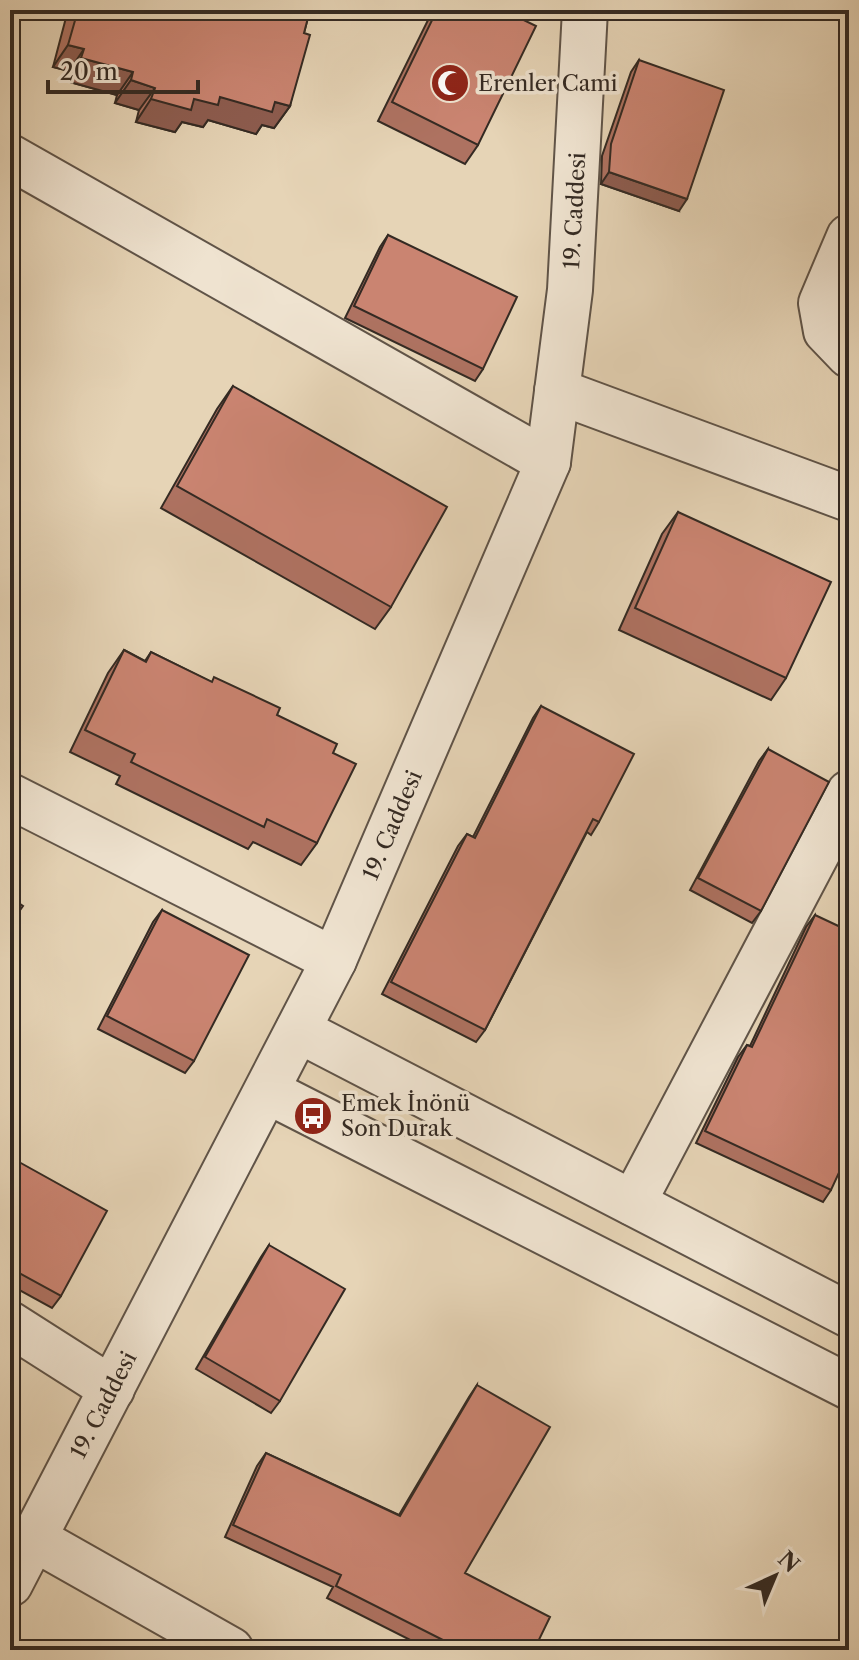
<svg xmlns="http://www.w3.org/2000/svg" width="859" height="1660" font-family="'Libre Caslon Text',serif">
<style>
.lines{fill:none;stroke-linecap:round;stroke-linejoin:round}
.minor-casing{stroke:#605448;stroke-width:48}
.minor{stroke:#efe3d0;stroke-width:44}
.wall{fill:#ae7261;stroke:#342a23;stroke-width:2}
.shaded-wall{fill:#8d5c4f;stroke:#342a23;stroke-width:2}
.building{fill:#ca8471;stroke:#342a23;stroke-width:2}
.labels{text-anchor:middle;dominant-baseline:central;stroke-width:7;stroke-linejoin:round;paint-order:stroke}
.poi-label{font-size:22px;fill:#342a23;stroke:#efe3d0;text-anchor:start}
.street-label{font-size:22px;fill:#342a23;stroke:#efe3d0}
</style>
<rect width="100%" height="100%" fill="#e6d4b6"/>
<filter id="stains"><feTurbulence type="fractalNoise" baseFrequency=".0025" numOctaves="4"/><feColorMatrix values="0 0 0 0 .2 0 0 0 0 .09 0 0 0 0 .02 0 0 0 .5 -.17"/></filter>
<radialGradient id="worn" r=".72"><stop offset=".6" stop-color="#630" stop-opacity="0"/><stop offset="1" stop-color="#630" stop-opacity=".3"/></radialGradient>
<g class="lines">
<defs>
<g id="minor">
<path d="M10,157L548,462"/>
<path d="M849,237L821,303L826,331L849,355"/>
<path d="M557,391L849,499"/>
<path d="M10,796L334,960"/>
<path d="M298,1030L849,1315"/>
<path d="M267,1091L849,1387"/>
<path d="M633,1203L849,793"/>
<path d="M10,1324L112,1389"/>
<path d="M35,1539L231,1650"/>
<path id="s1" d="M10,1584L334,960L548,462L570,290L585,10"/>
</g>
</defs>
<!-- minor casing -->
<use href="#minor" class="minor-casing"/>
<!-- minor -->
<use href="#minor" class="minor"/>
</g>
<!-- wall -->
<path class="wall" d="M68,10H310L304,33L290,106L274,128L262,125L256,134L208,120L203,127L182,122L175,132L136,122L139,110L115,103L117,95L66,81L69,71L53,67Z
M433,10H503L478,145L465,164L378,121Z
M639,60L679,211L601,184L602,156L631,72Z
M388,235L483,369L475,381L345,318L380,247Z
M233,386L391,607L375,629L161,508L217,409Z
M678,512L786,678L771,700L619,630L662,534Z
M124,650L145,661L151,652L277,715L333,753L317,843L301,865L253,842L248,849L116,784L120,776L70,752L108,673Z
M541,706L599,822L591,835L587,832L485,1030L476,1042L382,994L458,846L467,834L473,837L533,718Z
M768,749L761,911L752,923L690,890L759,761Z
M162,910L194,1061L185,1073L98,1029L153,922Z
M815,915L831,1190L823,1202L696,1143L738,1057L747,1045L750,1046L806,927Z
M10,1157L61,1296L52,1308L10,1285Z
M269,1245L280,1401L271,1413L196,1369L261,1257Z
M477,1385L465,1573L534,1650H430L327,1598L333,1587L225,1537L257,1466L266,1453L399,1515L469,1397Z"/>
<!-- shaded-wall -->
<path class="shaded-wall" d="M68,45L84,49L69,71L53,67Z
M81,58L133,72L117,95L66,81Z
M131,80L155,88L139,110L115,103Z
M220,97L275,102L290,106L274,128L262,125L256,134L208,120L203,127L182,122L175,132L136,122L151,99Z
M609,172L687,199L679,211L601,184Z"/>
<!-- building -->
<path class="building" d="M78,10H310L304,33L310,35L290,106L275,102L272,112L220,97L218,105L194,99L191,110L151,99L155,88L131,80L133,72L81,58L84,49L68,45Z
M437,10H503L536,26L478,145L392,102Z
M639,60L724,90L687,199L609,172L611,144Z
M388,235L517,297L483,369L354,306Z
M233,386L447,507L391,607L177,486Z
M678,512L831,582L786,678L635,608Z
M124,650L146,662L151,652L212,682L214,677L280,708L277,715L337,744L333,753L356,764L317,843L267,819L264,827L131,762L135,754L85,730Z
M541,706L634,754L599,822L593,819L485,1030L391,982L467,834L475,838Z
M768,749L829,782L761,911L698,878Z
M10,897L23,906L10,924Z
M162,910L249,955L194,1061L107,1016Z
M815,915L849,931V1151L831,1190L705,1131L747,1045L752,1047Z
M10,1157L107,1211L61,1296L10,1268Z
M269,1245L345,1289L280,1401L205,1357Z
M477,1385L550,1427L465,1573L550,1617L534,1650H441L445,1641L336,1586L341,1575L233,1525L266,1453L400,1516Z"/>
<!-- icons -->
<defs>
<symbol id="mosque-disc" viewBox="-11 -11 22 22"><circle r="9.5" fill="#8f2418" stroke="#efe3d0"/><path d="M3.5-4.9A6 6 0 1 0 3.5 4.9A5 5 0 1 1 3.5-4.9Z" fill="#fff"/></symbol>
<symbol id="bus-disc" viewBox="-11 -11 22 22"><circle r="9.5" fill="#8f2418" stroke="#efe3d0"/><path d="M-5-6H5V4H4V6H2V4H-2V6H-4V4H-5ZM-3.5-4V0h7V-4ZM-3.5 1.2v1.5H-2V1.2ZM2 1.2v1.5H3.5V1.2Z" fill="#fff"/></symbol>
</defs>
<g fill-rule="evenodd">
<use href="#mosque-disc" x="428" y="61" width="44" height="44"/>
<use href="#bus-disc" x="291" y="1094" width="44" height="44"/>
</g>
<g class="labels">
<!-- poi labels -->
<g class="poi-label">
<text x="478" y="83">Erenler Cami</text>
<text x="341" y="1103">Emek İnönü<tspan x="341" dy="25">Son Durak</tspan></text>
</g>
<!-- street labels -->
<g class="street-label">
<text stroke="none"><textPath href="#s1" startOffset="1498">19. Caddesi</textPath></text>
<text stroke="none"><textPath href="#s1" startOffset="850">19. Caddesi</textPath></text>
<text stroke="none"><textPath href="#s1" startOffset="202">19. Caddesi</textPath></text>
</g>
</g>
<!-- margin -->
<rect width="859" height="1660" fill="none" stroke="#e6d4b6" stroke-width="40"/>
<rect x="12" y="12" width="835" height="1636" fill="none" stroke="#342a23" stroke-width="4"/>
<rect x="20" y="20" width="819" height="1620" fill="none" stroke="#342a23" stroke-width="2"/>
<!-- north arrow -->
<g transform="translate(775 1576) rotate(44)" stroke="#efe3d0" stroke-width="6" paint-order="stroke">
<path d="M0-6L14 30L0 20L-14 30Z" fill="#342a23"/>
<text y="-12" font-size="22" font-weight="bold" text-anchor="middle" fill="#342a23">N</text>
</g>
<!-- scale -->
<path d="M48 80v12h150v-12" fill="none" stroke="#342a23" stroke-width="4"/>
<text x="60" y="80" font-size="24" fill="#342a23" stroke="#efe3d0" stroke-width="6" paint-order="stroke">20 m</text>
<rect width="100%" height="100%" filter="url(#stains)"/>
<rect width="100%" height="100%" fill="url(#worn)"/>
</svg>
